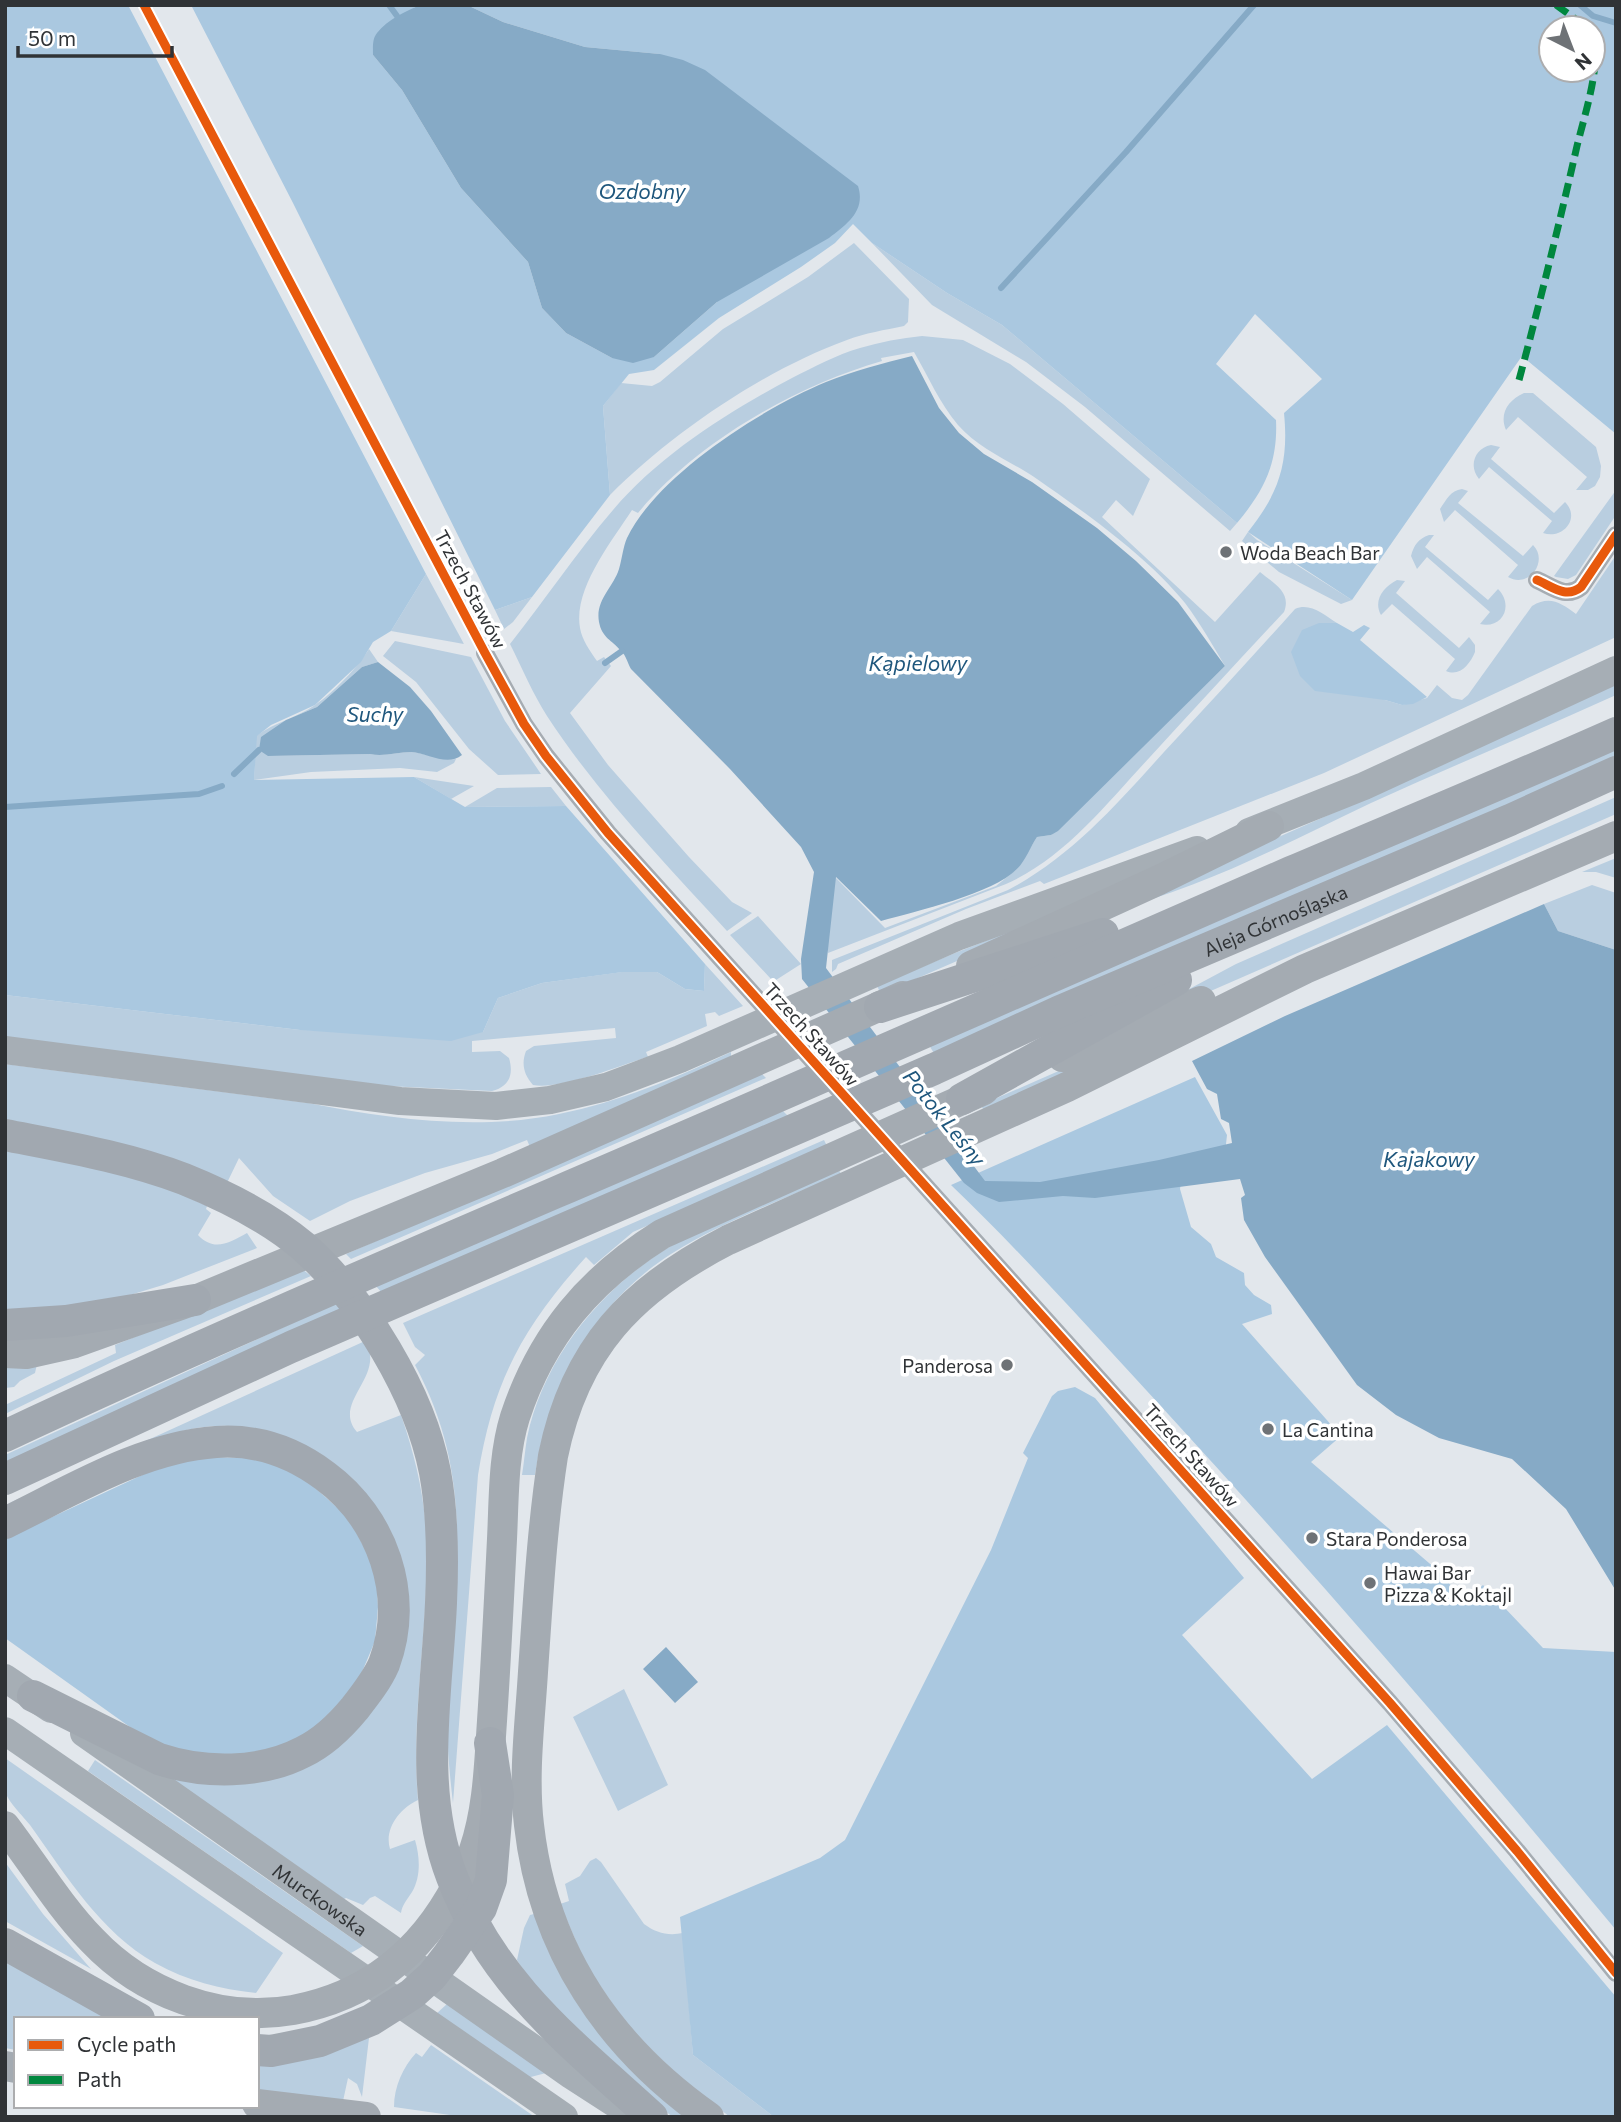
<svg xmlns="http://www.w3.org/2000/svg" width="1621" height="2122" font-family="Commissioner,sans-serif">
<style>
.green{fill:#b9cee0}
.forest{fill:#aac8e0;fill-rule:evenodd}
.water{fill:#86aac6}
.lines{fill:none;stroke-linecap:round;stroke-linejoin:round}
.stream{stroke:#86aac6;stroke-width:6}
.minor{stroke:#a6acb2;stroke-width:18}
.primary{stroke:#a6aeb5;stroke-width:28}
.trunk{stroke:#a4abb2;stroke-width:30}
.motorway{stroke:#a1a8b0;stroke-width:32}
.quiet{stroke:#00873e;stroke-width:7;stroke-dasharray:14 7;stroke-linecap:butt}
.cycleway-casing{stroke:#fff;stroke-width:13}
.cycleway{stroke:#e8590c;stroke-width:9}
.poi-dot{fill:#6e7276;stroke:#fff;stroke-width:2.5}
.labels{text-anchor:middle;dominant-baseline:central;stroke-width:7;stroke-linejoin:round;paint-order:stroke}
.poi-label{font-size:19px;fill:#303336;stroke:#fff;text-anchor:start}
.street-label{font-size:19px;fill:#303336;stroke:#fff}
.water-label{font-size:21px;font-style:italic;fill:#1f577d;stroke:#fff}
</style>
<rect width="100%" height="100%" fill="#e2e7ec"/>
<!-- green -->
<path class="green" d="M854,243L909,299L908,322L904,326C885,330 865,333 847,340C764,370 672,433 610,495L603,406L621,383L652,386L660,382L723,329L808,277Z
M872,243L947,293L1002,325L1237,523L1230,531L1085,407L1026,362L932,305Z
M922,336L963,340L1010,364L1063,404L1150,479L1133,516L1116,500L1102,517L1215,622L1260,572C1273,583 1292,592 1284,612C1239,660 1194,709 1150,757C1107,803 1065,858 1006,884L828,953L827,940L835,877L885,928L996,886L1017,869L1037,837L1051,835L1225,666C1212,644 1200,623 1185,603C1147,556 1087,514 1037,479C1011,461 980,450 958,425C940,404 928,376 914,352L881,358L882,361C795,386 696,443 638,513L632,510C612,541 573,589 580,628C582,640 590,651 597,661L604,657L611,666L570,713L608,765L689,857L732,902L752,913L727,931C664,862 598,794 547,716C533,694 522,668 510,644C545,600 576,553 613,510C661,454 728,412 792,378C814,367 836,355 860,348C880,342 901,338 922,336Z
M1524,393H1533L1596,447L1601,466L1600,477L1595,486L1588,490H1576L1587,477L1518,417L1506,430C1499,414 1508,400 1524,393Z
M1491,445L1500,447L1491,459L1554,513L1565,502C1581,518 1563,540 1543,533L1552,521L1489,467L1479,479C1468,466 1475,448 1491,445Z
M1462,489L1468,491L1458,503L1523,556L1533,545C1549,561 1529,589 1508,577L1518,565L1455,510L1444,522L1440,509C1447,499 1450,491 1462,489Z
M1616,490V515L1576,575L1568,579L1556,577L1554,576Z
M1248,532L1257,540L1352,600L1341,604L1279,572L1242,541Z
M1429,535H1434L1425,547L1488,600L1498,589C1514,605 1503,629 1480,624L1490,612L1427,557L1417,569L1411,556C1414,545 1418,539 1429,535Z
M1616,555V637L1324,773L1044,884L1040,881L966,909L838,964L836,969L832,972V960L1008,890C1071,857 1117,804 1164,752C1208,705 1252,657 1295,609C1310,602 1324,615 1337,623H1319L1385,700L1402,705L1427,698L1437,685L1452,698L1462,700L1468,695L1532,606C1550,595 1561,603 1576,614Z
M426,574L464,644L391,631Z
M1397,580L1405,581L1396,593L1459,648L1469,637L1475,645V652C1470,664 1460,677 1446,671L1455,659L1392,604L1381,615C1373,601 1383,587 1397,580Z
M532,597L513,622L504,629L495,610Z
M395,641L471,657L505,721L541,774L498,775L469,749L416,682L383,656Z
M369,649L378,662L362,667L317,707L286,720L268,756L370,754C384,757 397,752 411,752C427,753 440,761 456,759L454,763L437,772L400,768L311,772L254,780L256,736C275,722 297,718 315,705C333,693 358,667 369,649Z
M1616,683V695C1535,732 1452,766 1371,803C1287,843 1201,889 1110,911L1417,776Z
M1616,746V758L935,1055L929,1045Z
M414,777L474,786L451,799Z
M551,787L566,806L465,807L497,788Z
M1616,797V814L1174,1007L1163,1003L1236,964Z
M1616,858V878L1596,872H1582Z
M1592,885L1616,893V950L1558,931L1544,904Z
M1121,888L1120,890L881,994L877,986L955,953Z
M758,916L801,964L776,980L771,979L730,935Z
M705,964L743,1006L719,1016L715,1012L705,1014L707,1026L646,1052L648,1057L644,1058C617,1067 559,1090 533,1085C524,1075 521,1064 526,1051L534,1046L616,1038L615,1028L472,1041V1052L500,1051L509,1058C514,1075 509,1087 492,1091L387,1086L5,1037V995L300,1030L483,1032L498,998L542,983L622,972H657L685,989L704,991Z
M1136,1037L985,1113L981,1105Z
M731,1052V1058L530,1147L527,1140L492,1154L425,1173L350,1201L310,1221L273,1196L239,1158L225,1187L5,1125V1064L308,1103C389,1119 478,1131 559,1114C619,1102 676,1078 731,1052Z
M762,1074L766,1078L351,1259L346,1254Z
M783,1111L789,1117L383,1294L375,1285Z
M824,1140L827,1146L633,1232L594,1265L586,1257C523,1327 493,1381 478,1475L453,1803C449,1769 446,1736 448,1702C454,1579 477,1481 415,1365L425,1355L415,1347L403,1323Z
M5,1146L139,1175L207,1206L206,1209L211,1213L198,1235C214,1252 229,1243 247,1233L257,1248L163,1285L97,1305L5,1314Z
M839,1170L841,1174C784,1199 724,1221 671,1254C594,1303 548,1387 535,1475H522C524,1463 525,1450 527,1438C544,1356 603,1286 674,1244C692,1234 713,1226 732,1218C768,1202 803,1186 839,1170Z
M302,1269L311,1276L114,1361L5,1414V1405L116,1353L115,1345Z
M336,1303L344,1311L5,1465V1455Z
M365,1341C387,1376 331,1402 357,1432L401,1415C414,1453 423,1489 426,1529C431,1620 410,1710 418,1800C399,1809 384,1829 390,1849L415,1840C420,1857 421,1877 412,1892C407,1900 402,1905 401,1913L375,1896L370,1898L363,1905L346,1898L344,1899L166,1775L360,1726L397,1546C363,1460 267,1405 175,1433L5,1505Z
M37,1364L35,1373L20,1381L14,1387L5,1388V1366Z
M624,1689L668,1785L618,1811L573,1717Z
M5,1758L283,1953L256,1993C220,1989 187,1981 155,1963C101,1933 65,1874 30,1825C23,1816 8,1802 5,1791C3,1781 5,1768 5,1758Z
M95,1760L363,1946L351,1953L88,1771Z
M596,1858L601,1862L644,1924C656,1933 668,1936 683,1933L693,2055L774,2117H730L685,2082L631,2030L587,1967L560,1904L569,1901L565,1884L580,1876L590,1861Z
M5,1862L43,1914L91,1969L5,1921Z
M534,1914C568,2007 611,2055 686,2117H673L623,2080L526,1975L517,1960L524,1928L530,1915Z
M5,1954L116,2019H16V2050L5,2048Z
M447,2004L546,2073L527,2078L436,2014Z
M369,2038L362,2097L357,2084L348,2078L343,2101L257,2092V2061Z
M431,2045L535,2117H464L394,2107C394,2087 403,2067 416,2053L422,2057Z"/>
<!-- forest -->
<path class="forest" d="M5,5H128L426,574L391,631L373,642L361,662L315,705L271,725L257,736L254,780L414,777L465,807L566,806L705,964L704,991L685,989L657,972H623L542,983L498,998L483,1032L451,1041L300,1030L5,995Z
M191,5H421L415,7L373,55L402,90L461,188L528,262L542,308L566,333L612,358L654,357L717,302L660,54L585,47L503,22L467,5H1616V434L1522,356L1352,600L1248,532C1279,493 1289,463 1284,413L1322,379L1255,314L1216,364L1276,420C1278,463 1264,491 1237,523L1002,325L947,293L872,243L853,224L835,243L801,267L719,318L654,370L629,374L603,406L610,495L532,597L495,610L293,203ZM1551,28H1593V70H1551Z
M1319,623H1337L1353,632L1364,625L1370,628L1360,640L1427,697L1413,704L1402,705L1385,700L1315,691L1300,676L1291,652L1302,630Z
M1195,1077L1227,1135L1225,1153L1184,1159L1180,1189L1191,1227L1211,1244L1216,1257L1244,1273L1245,1285L1254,1295L1271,1305L1272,1314L1242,1324L1341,1436L1311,1462L1436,1569L1465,1601L1483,1585L1543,1648L1616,1652V1930C1471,1755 1322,1582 1169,1415C1097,1337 1027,1258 951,1185Z
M1075,1387L1095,1398L1244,1578L1182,1635L1312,1779L1387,1725L1616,1997V2117H774L693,2055L680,1917L820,1858L845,1840L991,1550L1028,1458L1023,1453L1052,1396L1058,1391Z
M203,1457L258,1458L296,1471L349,1518L372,1563L377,1588L378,1607L375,1641L362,1672L352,1690L313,1730L288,1744L251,1756L187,1753L144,1737L5,1638V1539L153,1470Z"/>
<!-- water -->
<path class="water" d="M421,5H467L503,22L585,47L660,54L683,60L705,70L858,186C866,211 847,224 829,238L717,302L654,357L633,363L612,358L566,333L542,308L528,262L461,188L402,90L373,55C373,48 372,39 377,33C387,20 407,10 421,5Z
M912,356L939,408L959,433L984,454L1032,482L1097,528L1136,561L1178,602L1225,666L1058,831L1051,835L1037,837C1030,847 1026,860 1017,869C993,894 916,911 881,921L836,877L826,968L985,1181L1040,1182L1159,1160L1232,1143L1229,1123L1221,1119L1217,1094L1207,1089L1192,1061L1285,1016L1544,904L1558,931L1616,950V1591L1566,1509L1512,1459L1439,1438L1396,1415L1357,1385L1265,1257L1244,1220L1241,1198L1245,1195L1240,1179L1095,1198L1063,1196L999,1202L977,1193L964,1183L802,979L801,959L814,872L801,847L730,769L631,669C628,664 626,655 621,651C612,640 602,638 599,622C595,600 613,588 619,569C622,559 623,547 627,538C657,475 763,408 826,382C854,371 883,363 912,356Z
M378,662L410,687L431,711L462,755C447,767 428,753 411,752C397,752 384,757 370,754L268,756L259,750L261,737L286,720L317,707L362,667Z
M666,1647L698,1682L675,1703L643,1669Z"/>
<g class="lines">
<!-- stream -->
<path class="stream" d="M389,5L397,16
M1580,5L1593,16L1616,23
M1001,288L1126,152L1254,5
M605,663L622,651
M234,774L259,750
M5,807L199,794L222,786"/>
<!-- minor -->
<path class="minor" d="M1537,580C1553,587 1566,599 1581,587L1616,535
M485,653L524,724L546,756L608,833L1390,1703L1517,1851L1616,1973"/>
<!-- primary -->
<g class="primary">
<path d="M1249,832L1364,786L1616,670"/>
<path d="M5,1050L400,1101L496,1106L550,1100L606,1087L630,1078L680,1059L959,936L1197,850"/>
<path d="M5,1678L51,1709"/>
<path d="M5,1731L564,2117"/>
<path id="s1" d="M84,1733L571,2075L636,2117"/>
</g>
<!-- trunk -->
<path class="trunk" d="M971,966L1159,880L1269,826
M1062,1057L1201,1001
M5,1353L26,1354L75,1343L195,1300L503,1173L903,996
M5,1826C34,1864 59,1906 92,1940C142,1993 220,2023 293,2010C368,1996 422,1952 457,1885C462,1873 470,1862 474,1850C488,1809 489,1764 492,1721C496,1661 499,1600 502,1539C504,1499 503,1455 515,1417C542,1335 590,1279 662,1234L984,1090
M5,2066L16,2068
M257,2104L366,2117
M709,2117C608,2046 543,1949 529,1825C523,1775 530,1722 533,1672C538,1600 542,1527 553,1456C575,1348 632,1289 728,1240L1067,1087L1305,969L1616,836"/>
<!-- motorway -->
<g class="motorway">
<path d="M880,1007L1103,934"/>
<path d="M962,1099L1176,980"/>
<path d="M5,1135C66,1147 126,1157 184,1179C226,1196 270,1218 304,1247C363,1300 420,1394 435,1472C443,1515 443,1559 441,1603C437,1694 418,1789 452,1877C493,1984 571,2043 652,2117"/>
<path d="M5,1325L66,1321L195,1300"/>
<path d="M5,1436C240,1326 479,1226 717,1123C908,1040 1099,955 1291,872C1399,826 1508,781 1616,733"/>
<path id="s2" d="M5,1479L291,1347L934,1069L1058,1012L1510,820L1616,772"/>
<path d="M5,1523C71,1491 142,1447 216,1442C256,1439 293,1452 325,1476C382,1518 410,1595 384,1664C377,1680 366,1694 355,1708C341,1725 324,1742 303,1752C261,1774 204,1774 159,1759L33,1696"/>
<path d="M5,1944L139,2019"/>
<path d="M257,2050L271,2051L320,2041L371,2020L412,1994L432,1976L449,1954L481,1908L491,1880L498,1795L490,1743"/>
</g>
<!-- quiet -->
<path class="quiet" d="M1556,5L1588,28
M1519,380C1540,302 1559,225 1577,146C1585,113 1602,64 1593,31"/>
<defs>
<path id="cycleway" d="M144,5L485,653L524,724L546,756L608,833L1390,1703L1517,1851L1616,1973
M1537,580C1553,587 1566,599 1581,587L1616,535"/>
</defs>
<!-- cycleway casing -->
<use href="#cycleway" class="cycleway-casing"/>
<!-- cycleway -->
<use href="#cycleway" class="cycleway"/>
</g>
<!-- markers -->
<g class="poi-dot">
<circle cx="1226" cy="552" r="7"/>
<circle cx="1007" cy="1365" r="7"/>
<circle cx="1268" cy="1429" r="7"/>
<circle cx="1312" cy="1538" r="7"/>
<circle cx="1370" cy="1583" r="7"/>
</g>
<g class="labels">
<!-- poi labels -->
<g class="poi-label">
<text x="1240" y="552">Woda Beach Bar</text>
<text x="993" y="1365" text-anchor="end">Panderosa</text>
<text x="1282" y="1429">La Cantina</text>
<text x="1326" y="1538">Stara Ponderosa</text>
<text x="1384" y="1572">Hawai Bar<tspan x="1384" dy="22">Pizza &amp; Koktajl</tspan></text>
</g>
<!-- street labels -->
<g class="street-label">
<text transform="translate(471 589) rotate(62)">Trzech Stawów</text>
<text stroke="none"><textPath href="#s2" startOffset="1388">Aleja Górnośląska</textPath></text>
<text transform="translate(812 1034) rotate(48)">Trzech Stawów</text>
<text transform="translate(1192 1455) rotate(48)">Trzech Stawów</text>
<text stroke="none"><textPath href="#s1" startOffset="289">Murckowska</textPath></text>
</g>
<!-- water labels -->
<g class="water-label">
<text x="642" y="190">Ozdobny</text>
<text x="918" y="662">Kąpielowy</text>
<text x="375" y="713">Suchy</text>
<text transform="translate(945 1117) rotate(51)">Potok Leśny</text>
<text x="1429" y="1158">Kajakowy</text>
</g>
</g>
<!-- border -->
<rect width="1621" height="2122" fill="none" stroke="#303336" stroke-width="14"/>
<!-- legend -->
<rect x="14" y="2017" width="245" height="91" fill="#ffffff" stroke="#acadaf" stroke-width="2"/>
<rect x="28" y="2040" width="35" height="10" fill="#e8590c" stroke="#acadaf" stroke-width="2"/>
<text x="77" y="2052" font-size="21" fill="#303336">Cycle path</text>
<rect x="28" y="2075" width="35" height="10" fill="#00873e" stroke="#acadaf" stroke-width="2"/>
<text x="77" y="2087" font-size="21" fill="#303336">Path</text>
<!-- north arrow -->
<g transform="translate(1572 49) rotate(138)"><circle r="33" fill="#ffffff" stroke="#acadaf" stroke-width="2"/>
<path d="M0-5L12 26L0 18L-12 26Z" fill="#6e7276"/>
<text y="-10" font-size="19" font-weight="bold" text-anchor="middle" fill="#303336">N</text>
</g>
<!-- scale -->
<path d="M18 46v10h154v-10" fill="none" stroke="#303336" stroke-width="3.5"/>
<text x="28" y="46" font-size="21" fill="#303336" stroke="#ffffff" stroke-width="5" paint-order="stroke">50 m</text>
</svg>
